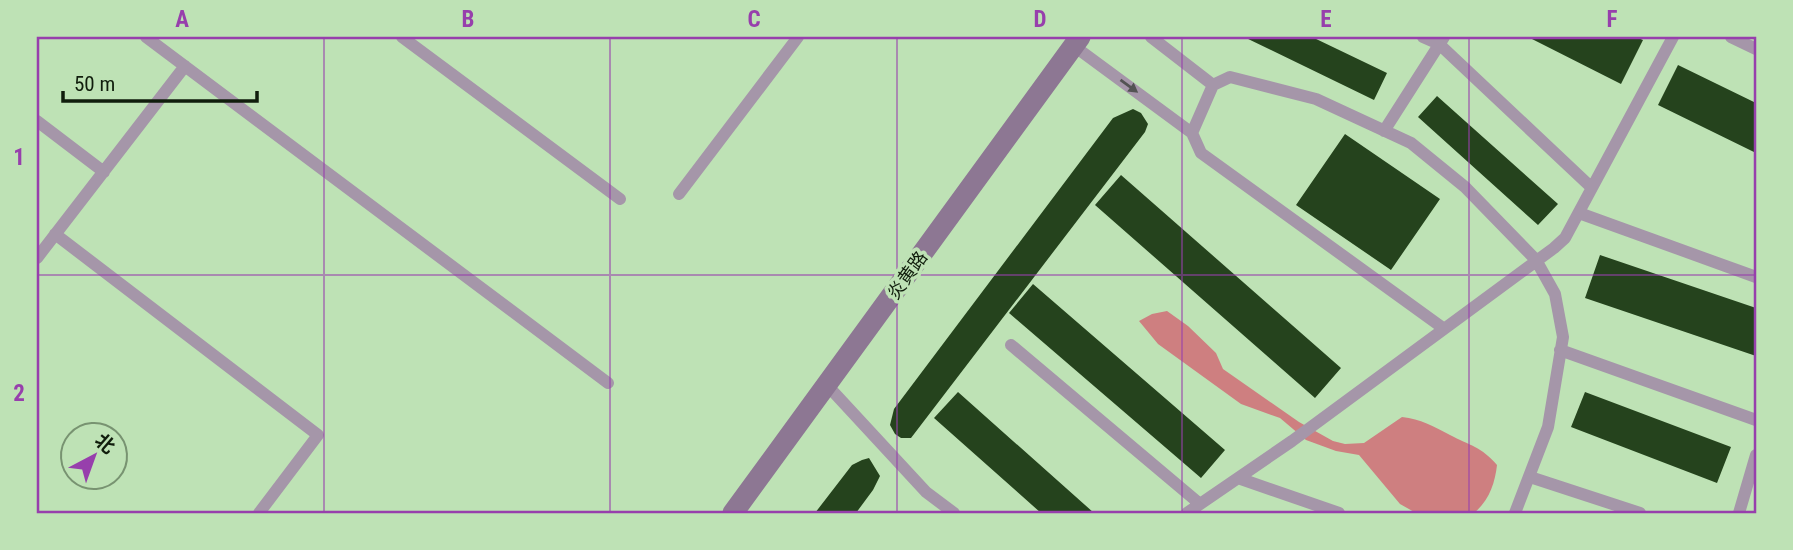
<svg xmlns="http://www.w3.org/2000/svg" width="1793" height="550" font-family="'Roboto Condensed','Noto Sans SC',sans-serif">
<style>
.water{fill:#ce7f80}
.building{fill:#25431d}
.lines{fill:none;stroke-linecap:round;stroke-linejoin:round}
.lane{stroke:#a596a9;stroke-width:12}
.secondary{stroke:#8d7793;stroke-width:21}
.oneway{fill:#535353}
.grid{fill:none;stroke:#973fac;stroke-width:2;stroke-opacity:0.55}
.labels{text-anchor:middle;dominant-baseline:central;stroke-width:7;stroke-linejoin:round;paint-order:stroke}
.street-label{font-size:18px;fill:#101d0c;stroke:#bee2b5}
.neatline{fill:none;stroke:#973fac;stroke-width:2.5}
.grid-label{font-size:23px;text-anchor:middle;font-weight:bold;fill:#973fac}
</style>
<rect width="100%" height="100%" fill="#bee2b5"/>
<!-- water -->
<path class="water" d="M1167,311L1188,326L1216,353L1223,369L1299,422L1333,441L1345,444L1364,443L1402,417C1421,419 1433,426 1450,435C1469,445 1482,447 1497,465C1495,483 1489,501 1474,513H1416L1400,504L1359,455L1336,451L1306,440L1280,418L1241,404L1158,344L1139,321L1152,314Z"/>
<!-- building -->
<path class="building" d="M1244,37H1312L1387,73L1374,100Z
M1528,37H1636L1643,40L1621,84Z
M1678,65L1756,103V153L1658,105Z
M1437,96L1558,204L1538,225L1418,117Z
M1133,109L1141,113L1148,124L1145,132L911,438H901L895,434L890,425L894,409L1113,118Z
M1345,134L1440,199L1391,270L1296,205Z
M1121,175L1341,368L1315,398L1095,205Z
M1600,255L1756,308V356L1585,298Z
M1033,284L1225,450L1201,478L1009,313Z
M958,392L1094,513H1041L934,418Z
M1585,392L1731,447L1717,483L1571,427Z
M869,458L880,476L873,490L856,513H815L852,465L862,460Z"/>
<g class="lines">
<!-- lane -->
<path class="lane" d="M146,37L608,383
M402,37L620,199
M1151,37L1213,85
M1423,37L1439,44L1592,188
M1731,37L1756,49
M1074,46L1192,133L1201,153L1443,328
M37,121L104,172
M1384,131L1444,37
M1192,133L1213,85L1230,77L1316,99L1411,143L1465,187L1536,260L1555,294L1563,337L1548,427L1515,513
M679,194L798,37
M1579,213L1756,277
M55,234L318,435L259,513
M37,258L185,66
M1011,345L1200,504
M1560,350L1756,420
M827,385L926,492L954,513
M1530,477L1640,513
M1238,478L1339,513
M1187,513L1292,441L1554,248L1565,238L1673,37
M1739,513L1756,455"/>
<!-- secondary -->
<path class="secondary" d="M733,513L1080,37"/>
</g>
<!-- one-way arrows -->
<defs><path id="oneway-solid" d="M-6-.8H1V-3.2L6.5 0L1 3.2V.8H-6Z" transform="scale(1.75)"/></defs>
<use class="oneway" href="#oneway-solid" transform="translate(1129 86) rotate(36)"/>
<!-- grid -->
<path class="grid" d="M324,37V513M610,37V513M897,37V513M1182,37V513M1469,37V513M37,275H1756"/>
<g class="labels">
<!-- street labels -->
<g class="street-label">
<text transform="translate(907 275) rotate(-54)">炎黄路</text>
</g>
</g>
<!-- border -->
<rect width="1793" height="550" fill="none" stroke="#bee2b5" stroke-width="77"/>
<!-- north arrow -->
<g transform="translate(94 456) rotate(41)"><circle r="33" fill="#bee2b5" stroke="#789371" stroke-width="2"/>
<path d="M0-5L12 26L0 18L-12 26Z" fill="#973fac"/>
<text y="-10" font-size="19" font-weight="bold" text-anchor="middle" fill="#101d0c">北</text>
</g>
<!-- scale -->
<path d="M63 91v10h194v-10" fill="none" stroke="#101d0c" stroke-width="3.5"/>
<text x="74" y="91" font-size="21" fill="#101d0c" stroke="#bee2b5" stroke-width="5" paint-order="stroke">50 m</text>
<rect x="38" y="38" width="1717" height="474" class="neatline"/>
<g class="grid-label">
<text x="182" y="27">A</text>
<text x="468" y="27">B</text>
<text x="754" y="27">C</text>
<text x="1040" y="27">D</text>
<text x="1326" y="27">E</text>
<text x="1612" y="27">F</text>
<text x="19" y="165">1</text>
<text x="19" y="401">2</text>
</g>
</svg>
